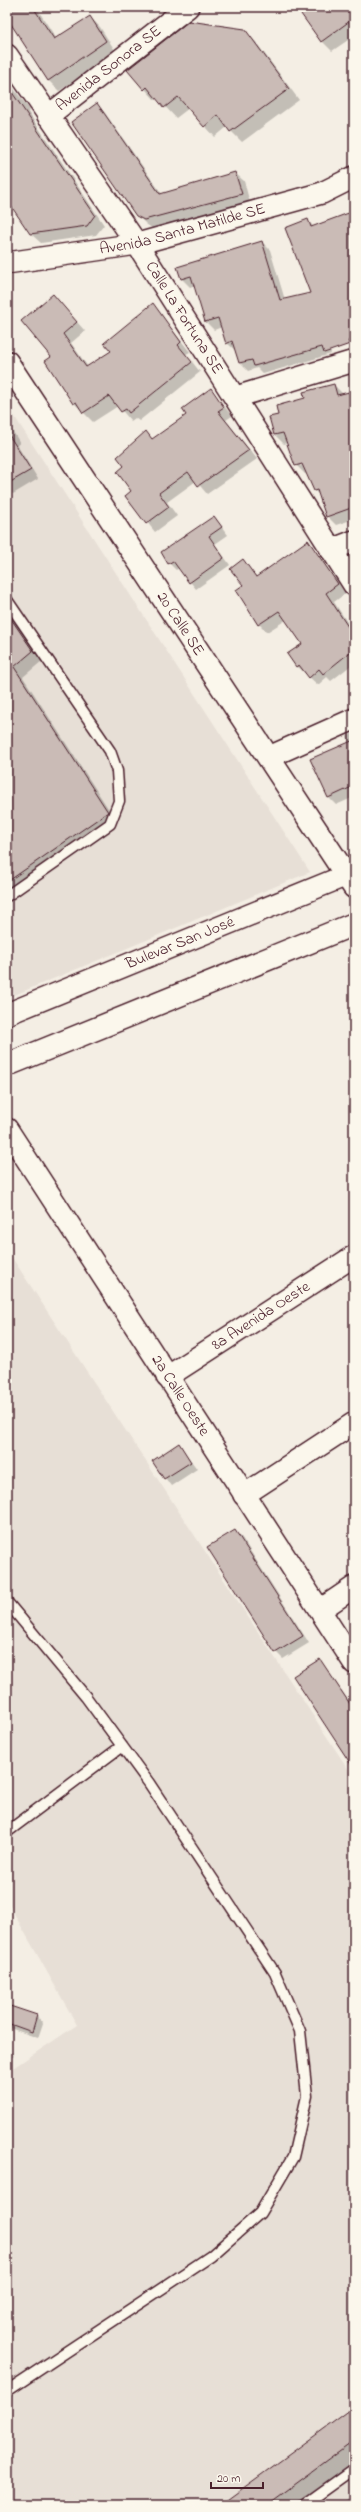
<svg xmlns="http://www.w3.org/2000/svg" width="361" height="2512" font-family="'Indie Flower',sans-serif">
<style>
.built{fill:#e7dfd6}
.shadow{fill:#0003;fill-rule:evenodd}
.building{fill:#cabbb6;stroke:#4a1f2b}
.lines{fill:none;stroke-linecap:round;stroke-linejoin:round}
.service-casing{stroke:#4a1f2b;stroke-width:13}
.minor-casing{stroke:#4a1f2b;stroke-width:24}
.tertiary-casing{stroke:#4a1f2b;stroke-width:25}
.service{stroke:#fbf7ec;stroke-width:10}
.minor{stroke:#fbf7ec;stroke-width:21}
.tertiary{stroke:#fbf7ec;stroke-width:22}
.labels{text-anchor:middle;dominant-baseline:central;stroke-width:3;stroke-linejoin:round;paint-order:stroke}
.street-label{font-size:16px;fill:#4a1f2b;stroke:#fbf7ec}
</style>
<rect width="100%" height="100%" fill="#f4eee4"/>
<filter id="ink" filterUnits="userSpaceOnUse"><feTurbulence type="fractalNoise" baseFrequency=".025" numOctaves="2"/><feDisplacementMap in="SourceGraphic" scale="8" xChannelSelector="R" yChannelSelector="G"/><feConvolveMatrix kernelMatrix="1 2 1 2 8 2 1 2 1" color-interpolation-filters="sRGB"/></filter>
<g filter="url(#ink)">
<!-- built -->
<path class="built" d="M7,405L310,872L7,998Z
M7,1250L354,1778V2505H7V2072L77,2025L7,1901Z"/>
<!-- shadow -->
<path class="shadow" d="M7,7H36L56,38L90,17L100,27L116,52L59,91L49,81L7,16Z
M130,7H141L135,11Z
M298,7H354V36L332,51L322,41Z
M189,22L244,30L255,41L299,100L242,142L227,127L215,137L189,108L176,118L157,98L155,100L145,89Z
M7,80L30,110L28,112L104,225L96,235L41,243L31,234L7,199Z
M97,104L105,113L162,194L235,173L244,181L250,203L153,229L146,224L137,215Z
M354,212V350L349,344L308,221L314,227Z
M262,242L270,250L285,300L317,303L331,354L263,374L257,368L248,371L240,363L236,351L227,343L222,327L214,330L206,322L195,285L190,287L182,279Z
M53,295L85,331L71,343L88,367L113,351L153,305L190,352L186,354L200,372L139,421L135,418L131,421L118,406L93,422L74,403L53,357Z
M334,385L343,394L354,392V519L336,525L327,516L320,496L315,491L308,473L305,474L296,465L288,443L284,444L275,435L279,415ZM300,463H308L300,466Z
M211,390L232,416L226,420L257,459L207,494L196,481L167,502L177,516L155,532L126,496L133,491L125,467L146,432L153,440L187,415Z
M7,422L20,443L17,445L38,479L13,494L7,489Z
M214,517L228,535L215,544L230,565L196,589L179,568L176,570L169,563Z
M308,541L346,593L334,602L354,633V663L331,681L327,677L318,685L297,666L303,645L286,620L267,632L259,624L244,585L243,561L257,577Z
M7,610L42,661L23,677L117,822L7,898Z
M354,733V797L336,805L328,797L349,743L347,736Z
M179,1444L197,1469L171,1486L153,1461Z
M235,1531L242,1538L309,1643L283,1659L276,1652L209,1547Z
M320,1660L354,1708V1768Z
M7,2006L37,2016L43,2023L38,2038L7,2027Z
M7,2046L14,2056L7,2061Z
M354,2408V2462L295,2505H222Z
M354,2494V2505H339Z"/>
<!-- building -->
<path class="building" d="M7,7H33L54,39L90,16L106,41L48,81L7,18Z
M296,7H354V18L321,42Z
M189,21L245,29L289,89L230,132L218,115L204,127L178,97L164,108L147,87L144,90L127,70Z
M7,85L95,215L87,226L30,234L7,200Z
M97,103L160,194L235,172L242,194L144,220L136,216L71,122Z
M354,211V339L348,341L350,344L324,353L322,347L254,366L252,360L239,363L232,341L226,344L218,318L205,322L191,276L181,279L177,267L262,241L280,300L310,293L285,228L308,219L311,227Z
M53,294L77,322L63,334L86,367L111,351L104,343L153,303L181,342L178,345L192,362L129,413L126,409L121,412L109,396L83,413L76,402L73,404L45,361L51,357L21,321Z
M334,384L337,395L349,392L354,411V507L326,517L317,490L314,491L302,464L295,466L283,433L274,435L269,417L278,415L276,406L305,398L303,392Z
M211,388L224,407L218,411L249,450L198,486L188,472L159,493L169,507L146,524L125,496L131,491L117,472L124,466L117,457L146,431L152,439L186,415L182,409Z
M7,432L31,470L7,484Z
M214,516L222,527L209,536L224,558L189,583L173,561L168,564L161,552Z
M308,540L338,584L326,593L354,636V649L323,674L319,669L309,678L299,665L296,667L287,654L302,644L279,611L258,625L236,590L243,585L230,569L243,559L256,577Z
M7,613L33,651L14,667L108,812L7,882Z
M354,740V786L328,798L310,759Z
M179,1443L191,1462L164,1479L152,1461Z
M235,1530L303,1636L275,1653L207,1547Z
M320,1659L354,1710V1769L293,1676Z
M7,2005L37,2015L32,2032L7,2023Z
M354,2407V2441L267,2505H220Z"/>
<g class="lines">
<defs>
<path id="service" d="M7,600L110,751L117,771L119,801L110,824L7,896
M7,1602L86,1697L149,1783L275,1973L300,2031L307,2096L293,2157L260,2213L211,2256L7,2391
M7,1832L122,1746
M304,2505L354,2469"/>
<g id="minor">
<path id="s1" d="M7,55L137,244L354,585"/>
<path id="s2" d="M48,116L188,7"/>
<path id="s3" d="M7,263L137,244L322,193L354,177"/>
<path d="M236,397L354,361"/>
<path d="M331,550L354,541"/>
<path d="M269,757L354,719"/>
<path id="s4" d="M7,1014L347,875"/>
<path id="s5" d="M7,1129L354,1663"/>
<path id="s6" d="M167,1377L354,1256"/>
<path d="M244,1495L354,1423"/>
<path d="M320,1610L354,1587"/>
</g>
<g id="tertiary">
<path id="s7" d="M7,362L354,887"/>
<path d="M7,1065L354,924"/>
</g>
</defs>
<!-- service casing -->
<use href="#service" class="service-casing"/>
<!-- minor casing -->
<use href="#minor" class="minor-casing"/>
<!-- tertiary casing -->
<use href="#tertiary" class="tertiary-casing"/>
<!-- service -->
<use href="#service" class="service"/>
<!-- minor -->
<use href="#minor" class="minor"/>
<!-- tertiary -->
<use href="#tertiary" class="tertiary"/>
</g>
</g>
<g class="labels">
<!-- street labels -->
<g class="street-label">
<text stroke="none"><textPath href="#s2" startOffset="77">Avenida Sonora SE</textPath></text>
<text stroke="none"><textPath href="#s3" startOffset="179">Avenida Santa Matilde SE</textPath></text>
<text stroke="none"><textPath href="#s1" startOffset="317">Calle La Fortuna SE</textPath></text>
<text stroke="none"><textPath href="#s7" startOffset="314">20 Calle SE</textPath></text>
<text stroke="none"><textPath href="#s4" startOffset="187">Bulevar San José</textPath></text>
<text stroke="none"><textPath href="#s6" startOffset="112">8a Avenida Oeste</textPath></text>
<text stroke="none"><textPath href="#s5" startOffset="318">2a Calle Oeste</textPath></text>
</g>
</g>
<!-- margin -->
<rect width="361" height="2512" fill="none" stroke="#fbf7ec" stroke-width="24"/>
<rect x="12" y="12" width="337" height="2488" fill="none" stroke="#4a1f2b" stroke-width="1.5" filter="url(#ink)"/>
<!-- scale -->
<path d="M211 2482v6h52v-6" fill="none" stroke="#4a1f2b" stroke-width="2"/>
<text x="217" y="2482" font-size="12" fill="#4a1f2b" stroke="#fbf7ec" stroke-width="3" paint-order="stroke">20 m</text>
</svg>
